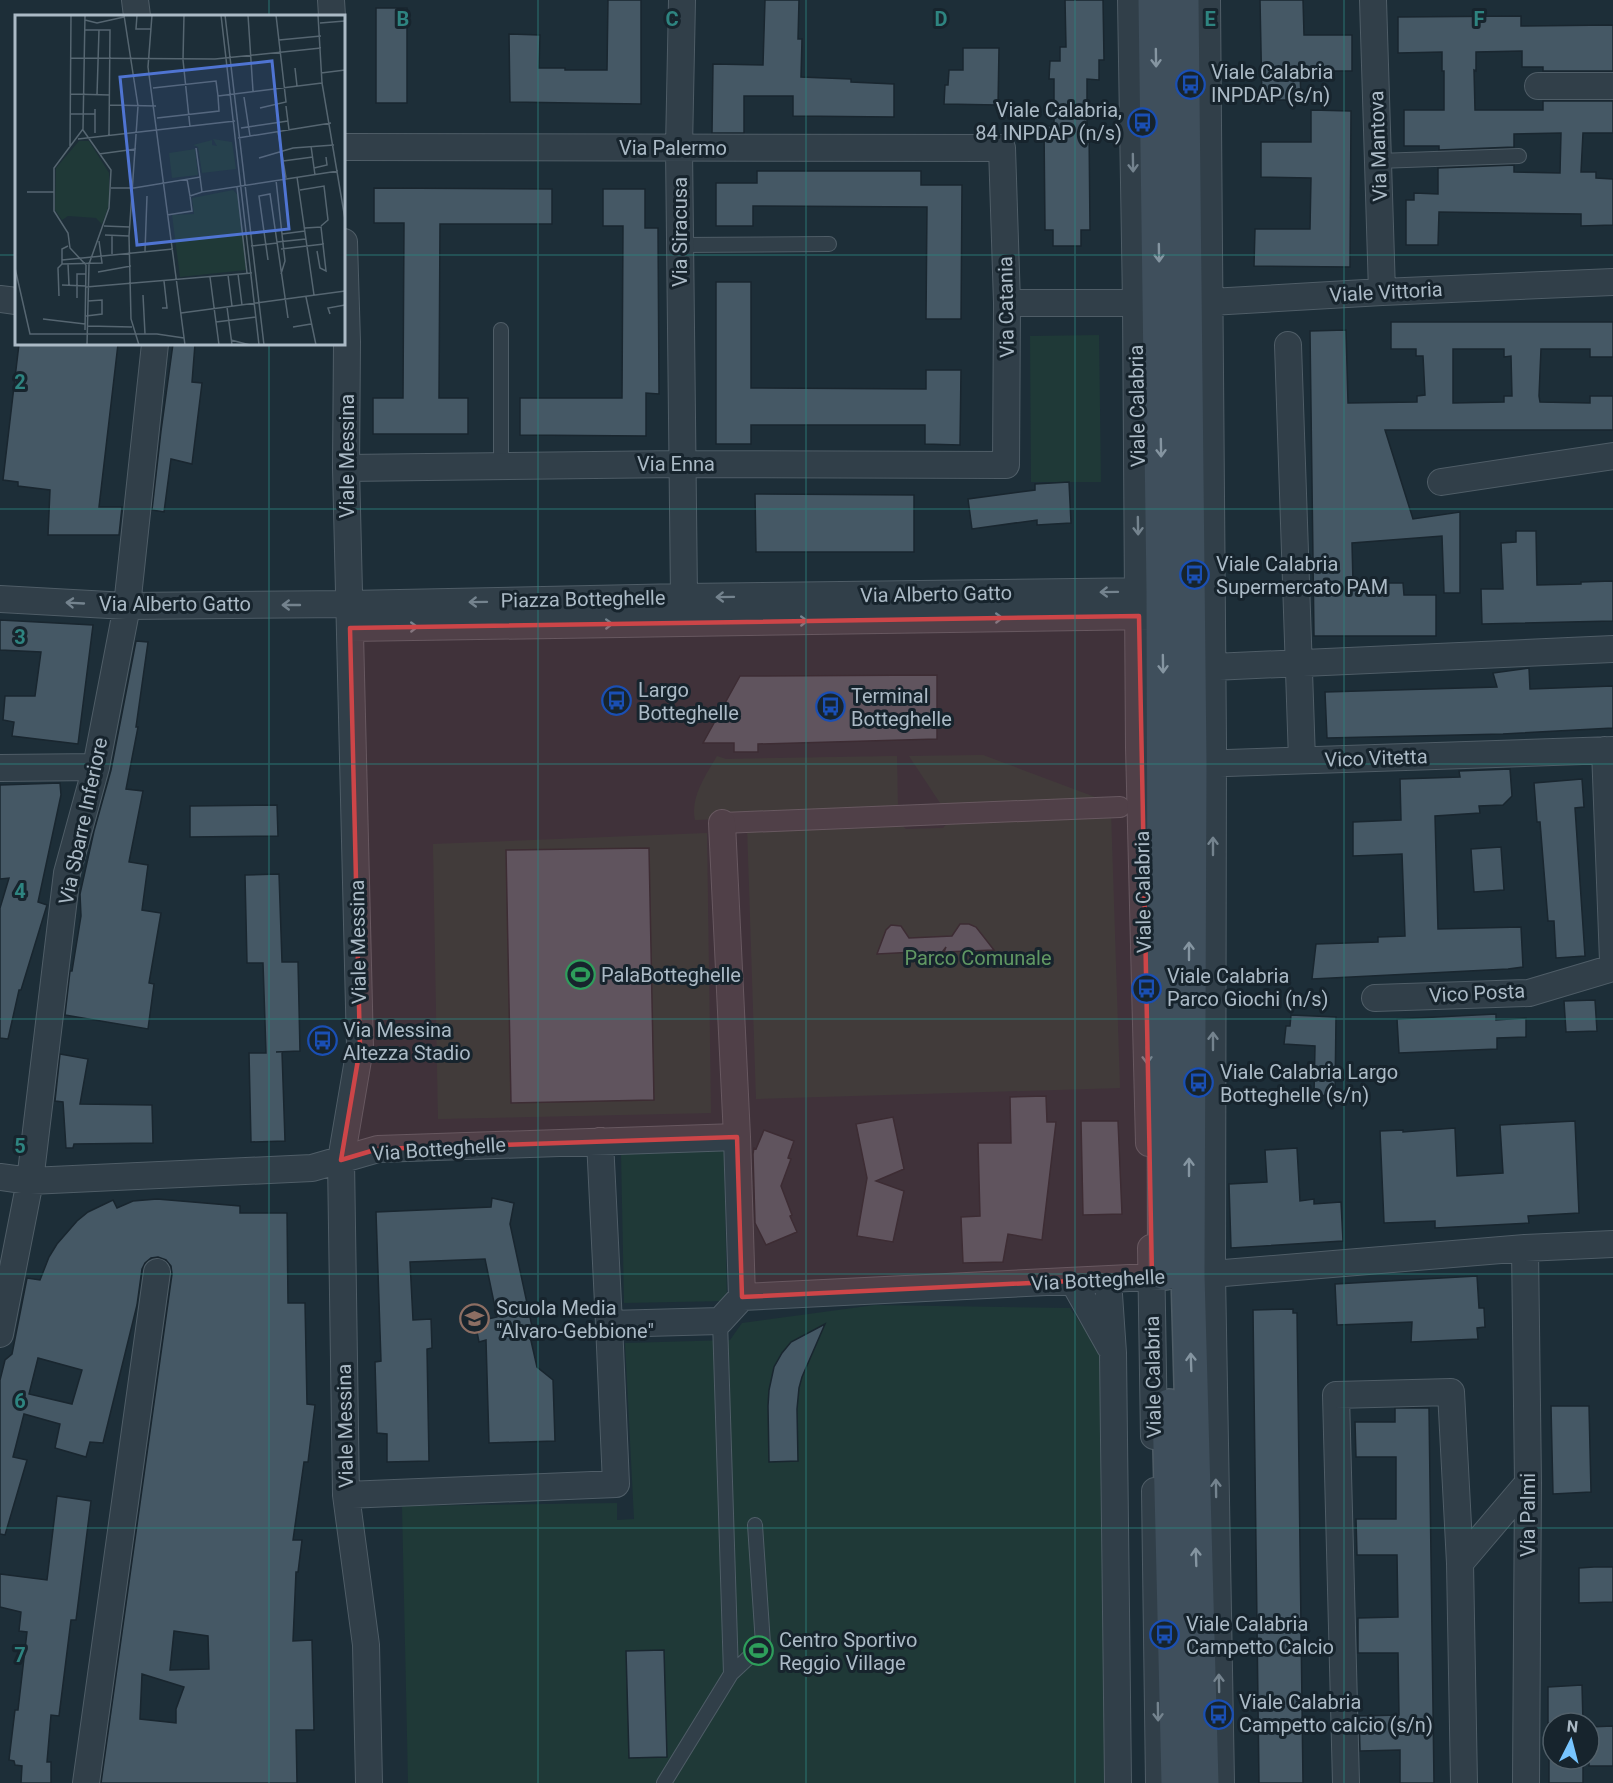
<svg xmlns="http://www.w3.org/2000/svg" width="1613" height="1783" font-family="Roboto,sans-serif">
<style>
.green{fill:#1f3937}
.building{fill:#455865;stroke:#19262f;stroke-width:1.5;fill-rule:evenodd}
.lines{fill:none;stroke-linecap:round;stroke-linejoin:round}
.service-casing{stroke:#4f5d67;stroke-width:16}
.pedestrian-casing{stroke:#4f5d67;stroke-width:22}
.minor-casing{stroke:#4f5d67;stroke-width:28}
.secondary-casing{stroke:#4f5d67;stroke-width:36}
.service{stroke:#313f49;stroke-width:14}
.pedestrian{stroke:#313f49;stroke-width:20}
.minor{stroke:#313f49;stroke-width:26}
.secondary{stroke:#3f4f5c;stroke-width:33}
.oneway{stroke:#8595a1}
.oneway2{stroke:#74838e}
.marked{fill:#cd4548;fill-opacity:0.2;stroke:#cd4548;stroke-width:4.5;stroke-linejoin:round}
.grid{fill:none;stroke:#2e8480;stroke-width:1.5;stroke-opacity:0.55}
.labels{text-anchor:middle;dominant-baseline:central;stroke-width:6;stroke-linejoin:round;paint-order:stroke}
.poi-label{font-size:20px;fill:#abbac6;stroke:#17242d;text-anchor:start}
.street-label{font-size:20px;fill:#abbac6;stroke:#17242d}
.park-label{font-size:20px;fill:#619863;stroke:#17242d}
.inset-road{fill:none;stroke:#566671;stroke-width:1.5}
.view{fill:#4f74d2;fill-opacity:0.15;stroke:#4f74d2;stroke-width:3}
.inset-edge{fill:none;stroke:#abbac6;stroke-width:3}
.grid-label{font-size:20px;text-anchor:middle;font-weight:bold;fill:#2e8480;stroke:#17242d;stroke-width:6;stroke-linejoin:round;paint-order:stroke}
</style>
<rect width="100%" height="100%" fill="#1d2e38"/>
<!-- green -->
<path class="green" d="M1099,335L1101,482H1031L1030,336Z
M983,755L1111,803L944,809L909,756Z
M717,756L726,759L897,756L898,811L695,820C690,797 706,775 717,756Z
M1111,812L1120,1088L756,1099L747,825L895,820L906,829L943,828L954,816Z
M707,833L711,1113L438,1119L433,844Z
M724,1151L727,1301L624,1303L621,1153Z
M875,1305L1070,1308L1109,1364L1112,1783H408L402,1506L617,1503V1520L634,1519L625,1343L730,1340L742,1323Z"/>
<!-- building -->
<path class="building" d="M608,0H641V104L510,102L509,34L540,35L539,68H565V70H607Z
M765,0H799L798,39H802L801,77L851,79V82L894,84V117L793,116V96H744V133H712L713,64L763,65Z
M1065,0H1103L1104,60H1099V80L1087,79V127H1089L1090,230H1081V246H1053V230H1045L1044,126H1054V79H1049L1050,61H1060V47H1066Z
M1260,0H1303L1304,35H1352V71H1300L1301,100H1262Z
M376,8H407V103H376Z
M1521,16V26L1613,25V71H1543V67H1522V51L1476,52V71L1474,70L1475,110H1543V101H1613V133H1583L1581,172H1596V178L1613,179V225L1581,226V214L1439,212L1438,245H1406V200H1414V193L1438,194V168L1514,165V172L1560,173L1561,133L1514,134V147L1439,150V146H1404V110H1444V71H1442V52L1398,53V17Z
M963,48H999L998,105L944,104L945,85H948L949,70H963Z
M1311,110L1351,111L1350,267L1254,266L1255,229H1310L1311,178L1261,177V142H1311Z
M757,171H921V185H962L961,319H926L927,207L753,206V226H716V183H757Z
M374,188L552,189V224H440L439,398H468V434H373V398H403L404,223H374Z
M603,189H645V228H658L659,394L646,393V436L520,435V398H622L623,226H603Z
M716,282H751V388L926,389V370H961L960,445L925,444V425H751V444H716Z
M1391,322H1613V357H1590V349H1541L1539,396L1540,402L1590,403V396H1613V430H1385L1413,519L1460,512V593H1444L1442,536L1352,543L1353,583H1403L1404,595H1436V636H1314L1310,331L1346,330L1348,403L1417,402V396L1425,395L1423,356H1416V349H1391ZM1453,349H1504V357L1511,356L1512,396H1504V402L1453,403Z
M19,344H118L99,507H122L119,535H48L50,490L18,486V482L3,480Z
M173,344H195L192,382L202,383L192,464L171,459L164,512L152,510L161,431Z
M1069,482L1071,523L1037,525V520L972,529L968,499L1035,490V484Z
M755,494L914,495V552H756Z
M1516,531H1536L1537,585L1581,584V582L1613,581V621L1482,624L1481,589H1503L1501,543L1516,542Z
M0,620L93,625L78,744L12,736L14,722L3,720L5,696H35L41,652L0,650Z
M136,641L148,642L136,727H138L126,789L143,791L129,862L148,865L142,910L161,913L149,983L154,984L148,1029L65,1015L70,971H72L81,916L80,894L94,831L111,770Z
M1529,668L1530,689L1613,686V728L1503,734L1327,738L1325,692L1497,687L1493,673Z
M937,675V739L758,744V752H734V743H703L740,676Z
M1510,769L1512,796L1503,805L1479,806L1480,813L1435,816L1438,929L1521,927L1523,967L1508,969L1312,979L1316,944L1378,942V937L1405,936L1402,854L1353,856V822L1401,820L1400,779L1460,777L1459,771Z
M1582,779L1584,807L1575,808L1585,956L1556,958L1554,921H1548L1540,822H1537L1534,783Z
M60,783L61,795L38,902L47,905L21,990H19L8,1039L0,1038V908L9,878L0,879V785Z
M277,805L278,836L190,837V806Z
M1501,847L1504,890L1474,892L1471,849Z
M649,848L654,1100L511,1103L506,850Z
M279,874L282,962H298L300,1051L276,1052H282L285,1141L251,1142L249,1053H266L263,963H247L245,875Z
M960,924H969L976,927L994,950L944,952L946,947L934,963L927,962L916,952L877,954L886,930L891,925L901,926L909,938L952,936Z
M1595,1000L1597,1031L1566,1032L1564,1001Z
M1496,1014V1020L1526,1018V1037L1497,1038V1049L1399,1053L1397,1019Z
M1291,1015L1336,1017L1335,1096L1314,1095L1315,1046L1284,1044L1286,1026H1290Z
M60,1054L88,1059L80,1104L152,1105L153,1143L74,1144L73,1148H66L63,1102L55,1101Z
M1046,1096L1047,1122H1056L1042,1240L1008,1234L1003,1262L963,1263L961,1217L980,1216L978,1143H1011L1010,1097Z
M893,1117L904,1169L876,1181L904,1191L893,1242L857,1236L867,1178L856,1124Z
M1081,1121H1118L1122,1214L1083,1215Z
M1575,1121L1579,1213L1528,1216L1529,1223L1435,1228V1221L1384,1223L1380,1131L1403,1130V1132L1455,1128L1457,1176L1503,1173L1500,1125Z
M764,1130L794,1141L788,1158L791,1159L781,1186L792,1215L790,1216L797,1232L766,1245L755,1223L753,1154L754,1148L756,1149Z
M1297,1148L1300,1201L1314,1199V1204L1341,1202L1343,1241L1231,1248L1229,1184L1267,1182L1265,1150Z
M492,1198L514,1203L510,1224L533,1331L529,1332L537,1367L553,1380L555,1441L489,1443L486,1340L479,1342L475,1322L497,1317L485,1259L410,1262L413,1320L431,1319L432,1348L427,1349L429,1461L387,1462V1434L377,1433L375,1362L381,1361L376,1212L491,1207Z
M157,1199L240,1206V1213H287L288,1303H305L307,1404L315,1405L308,1462H304L293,1540H302L298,1572H296L293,1641L312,1640L314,1730H296L297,1783H101L172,1274L171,1266L166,1260L158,1257L151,1258L145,1263L142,1269L137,1305L103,1443L90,1442L86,1457L55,1448L60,1424L24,1414L13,1457L27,1460L5,1535L0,1534V1380L5,1360L12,1354L27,1278L40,1280L49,1257L57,1244L77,1221L88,1212L113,1200L117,1208L133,1201ZM38,1358L82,1370L72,1404L29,1394ZM174,1631L208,1636L209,1669L170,1670ZM142,1674L184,1687L176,1709V1723L140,1719Z
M1477,1276L1479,1308H1484L1485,1327L1477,1328L1478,1339L1411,1342L1412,1322L1337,1325L1335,1284Z
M1293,1309V1313H1297L1303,1783H1259L1253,1310Z
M825,1324L802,1377L799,1388L797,1409L798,1461L769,1462L768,1406L769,1390L774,1367L782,1353L791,1342Z
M1551,1406H1589L1591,1492L1553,1494Z
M1395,1408H1429L1434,1783H1400V1750L1360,1751L1359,1716L1399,1715L1398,1653H1358V1618L1398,1617L1397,1555H1357L1356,1519H1396V1457H1356L1355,1422H1395Z
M57,1496L91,1501L76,1620H71L59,1716L51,1715L47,1762H51V1783H21L22,1766L15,1765L14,1761L9,1760L15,1710H18L27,1632L19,1631L21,1612L0,1607V1574L47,1580Z
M1594,1567H1613V1602L1579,1603V1568Z
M664,1650L667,1757L629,1758L626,1651Z
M1582,1685L1583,1723H1548V1687Z
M1613,1726V1766H1589V1727Z
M1549,1759H1583V1783H1549Z"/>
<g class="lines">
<defs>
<path id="service" d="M1378,161L1519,156
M680,245L829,244
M501,466V330
M731,1674L763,1644L755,1525
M664,1783L731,1674L720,1321"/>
<path id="pedestrian" d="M722,823L1120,807"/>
<path id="minor" d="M135,0L137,16
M331,0L332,16
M682,0L679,148L684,597
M1131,0L1136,304L1139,747L1149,1143
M1207,0L1213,745L1212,1274L1221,1783
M1373,0L1382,292
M1538,86H1613
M344,147L1002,148L1007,303L1006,465L681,464L346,468
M344,242L347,342L346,468L360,1048L341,1160L346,1495L366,1645L369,1783
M0,299L16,301
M1007,303H1151
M1193,303L1382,292L1613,282
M1288,345L1302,760
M1441,482L1613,456
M0,599L127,606L350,604L684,597L1155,591
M350,628L1154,616
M1213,667L1613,649
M1605,750L1613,961
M1197,764L1613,750
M0,768L96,767
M722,823L737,1137
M1375,998L1529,993L1613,968
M600,1141L609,1324L720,1321L742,1297
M0,1177L30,1181L312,1168L378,1149L737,1137L742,1297L1212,1274L1525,1248L1613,1244
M1151,1248L1154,1436
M1525,1248L1528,1483L1526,1783
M1108,1280L1113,1353L1118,1783
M1073,1281L1110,1347
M0,1334L30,1181L67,873L96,767L127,606L155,344
M1155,1491L1159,1783
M346,1495L616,1484L609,1324
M1460,1563L1528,1483
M86,1783L157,1272
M1346,1783L1336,1395L1451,1392L1460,1563L1464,1783"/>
<path id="secondary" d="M1155,0L1163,591L1165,1273
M1182,0L1190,764L1188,1275L1202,1783
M1169,1406L1178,1783"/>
</defs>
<!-- service casing -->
<use href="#service" class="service-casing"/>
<!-- pedestrian casing -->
<use href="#pedestrian" class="pedestrian-casing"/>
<!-- minor casing -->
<use href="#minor" class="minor-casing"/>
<!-- secondary casing -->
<use href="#secondary" class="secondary-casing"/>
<!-- service -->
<use href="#service" class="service"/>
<!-- pedestrian -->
<use href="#pedestrian" class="pedestrian"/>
<!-- minor -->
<use href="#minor" class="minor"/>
<!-- secondary -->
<use href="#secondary" class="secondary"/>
</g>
<!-- one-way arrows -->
<defs><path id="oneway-shaft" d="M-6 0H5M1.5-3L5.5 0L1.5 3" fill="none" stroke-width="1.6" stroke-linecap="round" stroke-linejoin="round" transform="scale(1.5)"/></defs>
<g class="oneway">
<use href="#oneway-shaft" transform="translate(1156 58) rotate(89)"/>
<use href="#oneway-shaft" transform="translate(1159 253) rotate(89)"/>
<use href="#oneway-shaft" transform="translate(1161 448) rotate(89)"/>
<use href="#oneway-shaft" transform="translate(1163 664) rotate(89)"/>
<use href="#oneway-shaft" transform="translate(1189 951) rotate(-90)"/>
<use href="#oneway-shaft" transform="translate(1189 1167) rotate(-90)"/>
<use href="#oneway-shaft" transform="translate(1191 1362) rotate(-92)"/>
<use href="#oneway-shaft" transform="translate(1196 1557) rotate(-92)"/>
</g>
<g class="oneway2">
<use href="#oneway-shaft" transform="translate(1133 163) rotate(89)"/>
<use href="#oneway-shaft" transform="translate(1138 526) rotate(89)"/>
<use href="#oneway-shaft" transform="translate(1109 592) rotate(179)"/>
<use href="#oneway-shaft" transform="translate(725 597) rotate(179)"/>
<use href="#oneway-shaft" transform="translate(478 602) rotate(179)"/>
<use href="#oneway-shaft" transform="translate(75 603) rotate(-177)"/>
<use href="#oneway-shaft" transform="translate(291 605) rotate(180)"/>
<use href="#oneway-shaft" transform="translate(994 618) rotate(-1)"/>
<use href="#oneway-shaft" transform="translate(799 621) rotate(-1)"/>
<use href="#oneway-shaft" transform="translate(604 624) rotate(-1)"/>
<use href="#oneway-shaft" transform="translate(409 627) rotate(-1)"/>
<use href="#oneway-shaft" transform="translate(1213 846) rotate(-90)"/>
<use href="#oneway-shaft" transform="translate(1213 1041) rotate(-90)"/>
<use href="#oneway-shaft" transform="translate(1147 1055) rotate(89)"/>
<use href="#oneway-shaft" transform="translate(1216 1488) rotate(-91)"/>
<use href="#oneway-shaft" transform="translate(1219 1683) rotate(-91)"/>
<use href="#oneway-shaft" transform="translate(1158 1712) rotate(89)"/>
</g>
<!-- marked area -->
<path class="marked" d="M1139,616L1152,1277L742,1297L737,1137L378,1149L341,1160L360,1048L350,628Z"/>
<!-- grid -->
<path class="grid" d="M269,0V16M538,0V1783M806,0V1783M1075,0V1783M1344,0V1783M0,255H16M344,255H1613M269,344V1783M0,509H1613M0,764H1613M0,1019H1613M0,1274H1613M0,1528H1613"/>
<!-- icons -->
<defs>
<symbol id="bus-ring" viewBox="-11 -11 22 22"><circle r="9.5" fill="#17242d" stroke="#1a4fb4" stroke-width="1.5"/><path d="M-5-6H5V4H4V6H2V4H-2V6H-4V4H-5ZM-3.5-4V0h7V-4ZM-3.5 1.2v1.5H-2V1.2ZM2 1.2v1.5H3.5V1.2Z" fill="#1a4fb4"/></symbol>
<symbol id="stadium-ring" viewBox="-11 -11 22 22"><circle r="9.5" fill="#17242d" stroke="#2e9e5b" stroke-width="1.5"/><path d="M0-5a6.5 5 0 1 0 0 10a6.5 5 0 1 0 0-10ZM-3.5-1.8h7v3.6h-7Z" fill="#2e9e5b"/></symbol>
<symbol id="school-ring" viewBox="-11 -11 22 22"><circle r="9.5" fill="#17242d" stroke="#8d6e63" stroke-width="1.5"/><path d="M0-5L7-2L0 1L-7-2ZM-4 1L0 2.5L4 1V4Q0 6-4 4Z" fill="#8d6e63"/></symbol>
</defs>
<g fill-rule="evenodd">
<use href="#bus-ring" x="1174" y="68" width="33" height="33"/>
<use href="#bus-ring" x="1126" y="106" width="33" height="33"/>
<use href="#bus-ring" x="1178" y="558" width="33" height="33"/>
<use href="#bus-ring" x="600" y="684" width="33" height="33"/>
<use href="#bus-ring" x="814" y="690" width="33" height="33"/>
<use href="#stadium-ring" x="564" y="958" width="33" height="33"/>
<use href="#bus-ring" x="1130" y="972" width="33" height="33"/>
<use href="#bus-ring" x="306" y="1024" width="33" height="33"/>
<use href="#bus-ring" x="1182" y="1066" width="33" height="33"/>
<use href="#school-ring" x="458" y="1302" width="33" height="33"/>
<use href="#bus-ring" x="1148" y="1618" width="33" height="33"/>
<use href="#stadium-ring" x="742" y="1634" width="33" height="33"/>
<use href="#bus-ring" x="1202" y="1698" width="33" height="33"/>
</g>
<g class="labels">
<!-- poi labels -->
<g class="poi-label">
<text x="1211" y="72">Viale Calabria<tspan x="1211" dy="23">INPDAP (s/n)</tspan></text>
<text x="1122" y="110" text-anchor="end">Viale Calabria,<tspan x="1122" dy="23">84 INPDAP (n/s)</tspan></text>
<text x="1216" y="564">Viale Calabria<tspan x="1216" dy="23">Supermercato PAM</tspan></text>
<text x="638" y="690">Largo<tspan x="638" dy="23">Botteghelle</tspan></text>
<text x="851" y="696">Terminal<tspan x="851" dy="23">Botteghelle</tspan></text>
<text x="601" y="975">PalaBotteghelle</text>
<text x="1167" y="976">Viale Calabria<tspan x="1167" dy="23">Parco Giochi (n/s)</tspan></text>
<text x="343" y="1030">Via Messina<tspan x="343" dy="23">Altezza Stadio</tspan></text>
<text x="1220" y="1072">Viale Calabria Largo<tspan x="1220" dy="23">Botteghelle (s/n)</tspan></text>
<text x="496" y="1308">Scuola Media<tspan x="496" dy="23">"Alvaro-Gebbione"</tspan></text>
<text x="1186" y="1624">Viale Calabria<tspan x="1186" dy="23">Campetto Calcio</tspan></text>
<text x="779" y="1640">Centro Sportivo<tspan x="779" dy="23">Reggio Village</tspan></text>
<text x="1239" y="1702">Viale Calabria<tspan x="1239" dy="23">Campetto calcio (s/n)</tspan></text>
</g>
<!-- street labels -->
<g class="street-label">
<text transform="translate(1378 146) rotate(-92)">Via Mantova</text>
<text x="673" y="148">Via Palermo</text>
<text transform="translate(680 232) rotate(-90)">Via Siracusa</text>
<text transform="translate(1386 292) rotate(-3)">Viale Vittoria</text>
<text transform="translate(1006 307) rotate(-91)">Via Catania</text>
<text transform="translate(1137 406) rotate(-91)">Viale Calabria</text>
<text transform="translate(347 456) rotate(-90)">Viale Messina</text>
<text x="676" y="464">Via Enna</text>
<text transform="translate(936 594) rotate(-1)">Via Alberto Gatto</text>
<text transform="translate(583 599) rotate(-1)">Piazza Botteghelle</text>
<text x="175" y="604">Via Alberto Gatto</text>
<text transform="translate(1376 758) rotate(-2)">Vico Vitetta</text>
<text transform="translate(83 821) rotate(-78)">Via Sbarre Inferiore</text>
<text transform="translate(1143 892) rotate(-91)">Viale Calabria</text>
<text transform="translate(358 942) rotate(-91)">Viale Messina</text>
<text transform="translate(1477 993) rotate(-3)">Vico Posta</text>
<text transform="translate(439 1149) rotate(-4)">Via Botteghelle</text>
<text transform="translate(1098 1280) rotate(-3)">Via Botteghelle</text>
<text transform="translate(1153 1377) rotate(-91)">Viale Calabria</text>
<text transform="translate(345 1426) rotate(-91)">Viale Messina</text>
<text transform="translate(1528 1515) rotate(-90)">Via Palmi</text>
</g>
<!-- park labels -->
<g class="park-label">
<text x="978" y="958">Parco Comunale</text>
</g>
</g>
<!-- overview -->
<g transform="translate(15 15)">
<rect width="330" height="330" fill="#1d2e38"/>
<path d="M198,124L217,127L221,154L187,158L183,132L178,130L197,125V130L202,131ZM64,126H74L94,158V190L87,209L81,203L53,201L47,205L40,195L41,153ZM180,134L183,160L157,163L154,138ZM218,175L223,180L231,255L165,262L157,200L179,199L177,183Z" fill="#1f3937"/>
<path class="inset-road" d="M70,0L68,114L39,153V196L53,218L55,233L71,250M109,0L123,91L114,221L116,304L124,330M122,0L121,14H136M137,0L133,52L170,330M169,0L168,45L175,112M206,0L244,330M210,0L249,330M233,0L238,76M303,0L307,68L330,204M70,5L82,8L109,2M305,8L330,6M70,15H95L94,120M264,25L306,21M56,43L200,44L306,33M280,53L282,71M306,58L330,55M138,73L201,66L203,81L204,96L142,103M56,79L95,80M82,80L84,15M203,81L307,68M229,82L235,121M94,90L141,91M271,91L274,115M245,93L271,87L261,0M80,94V118M56,99H80M226,113L273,106M68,115L96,155L94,193L74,249L72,330M263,117L271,163M223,123L316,108M63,124L220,106M296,131L300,160M55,132L56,0M181,133L185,162M84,139L121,134M244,143L278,133L319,130M268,146L298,142M299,153L312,150L311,142M282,162L299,280M172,164L175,181L187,177M261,165L270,246L266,259M222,172L232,258M96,173H119L185,162L187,177L323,156M285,175L309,171L313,205L306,211M12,177H39M152,200L177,196L175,181M89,211L115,212M290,213L306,212L311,256L305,253L302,236M267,219L290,216M90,220L114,221M262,227L291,224M53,231L47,234V249L87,248L84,226M236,231L262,228M266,234L309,229M130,236L132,181M97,239V220M47,245L158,234M253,245L244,181L255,179L273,303M53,249L54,270M0,253L15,319H142L169,323M83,257L116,251M223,259L227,290M213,260L217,291M195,262L204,330M47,270L71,271M71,272L237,258M128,280L130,319M44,281L43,253L47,249M291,282L301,330M62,283V259H71M241,288L330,276M212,292L217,330M147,293H152L149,266M166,298L241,288M315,299L313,293L330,290M71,301L87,299V285L73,286M28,304L70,309M201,307L241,302M73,311L117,312M278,312L296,309M70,315L71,250M216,325L235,330"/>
<path class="view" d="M257,46L274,214L122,230L105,62Z"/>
<rect width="330" height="330" class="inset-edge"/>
</g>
<g class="grid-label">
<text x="403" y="26">B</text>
<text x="672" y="26">C</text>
<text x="941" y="26">D</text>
<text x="1210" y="26">E</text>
<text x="1479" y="26">F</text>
<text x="20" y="389">2</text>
<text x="20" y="644">3</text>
<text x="20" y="898">4</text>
<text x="20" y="1153">5</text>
<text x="20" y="1408">6</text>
<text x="20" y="1662">7</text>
</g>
<!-- north arrow -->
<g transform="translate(1571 1741) rotate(6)"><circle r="28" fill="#17242d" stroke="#52606a" stroke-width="1.5"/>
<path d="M0-4.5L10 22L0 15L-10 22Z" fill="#77c5ff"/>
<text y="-9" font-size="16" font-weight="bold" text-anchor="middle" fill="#abbac6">N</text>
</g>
</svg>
